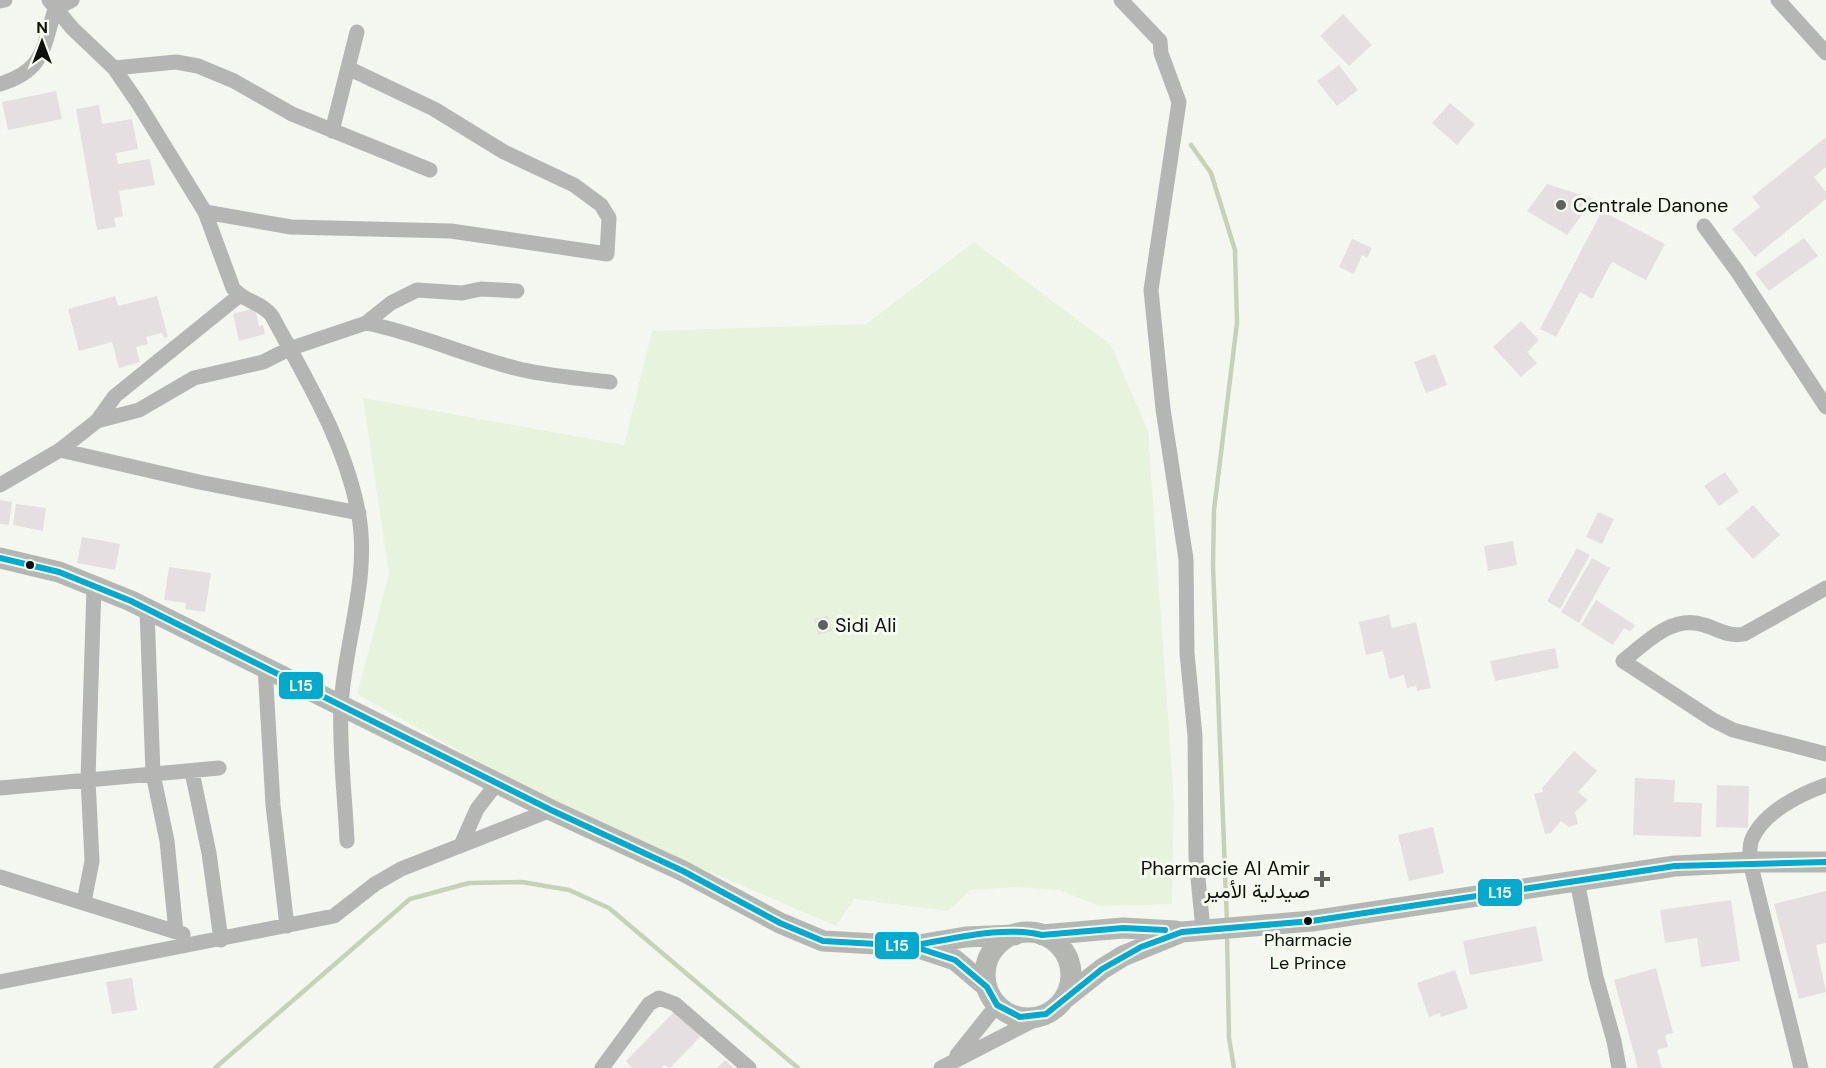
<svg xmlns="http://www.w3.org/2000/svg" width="1826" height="1068" font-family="'DM Sans',Vazirmatn,sans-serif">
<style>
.green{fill:#e8f3dd}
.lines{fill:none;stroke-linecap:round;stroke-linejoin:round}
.stream{stroke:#c5d2b5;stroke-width:4.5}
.building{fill:#e5dfe1}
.street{stroke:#b5b6b4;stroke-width:15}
.secondary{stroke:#b3b6b1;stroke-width:21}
.bus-1-casing{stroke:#f4faed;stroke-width:10}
.bus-1{stroke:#00a9ce;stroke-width:6}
.poi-dot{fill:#5e615c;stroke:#f4faed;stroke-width:2}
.bus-dot{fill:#0e100c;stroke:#f4faed;stroke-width:2}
.labels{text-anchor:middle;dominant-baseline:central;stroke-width:6;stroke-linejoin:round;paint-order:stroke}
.bus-label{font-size:18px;fill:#0e100c;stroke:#f4faed}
.poi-label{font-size:20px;fill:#0e100c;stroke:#f4faed;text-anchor:start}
.line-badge{stroke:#f4faed;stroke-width:2}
.badge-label{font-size:16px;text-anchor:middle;font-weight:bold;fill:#fff}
</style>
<rect width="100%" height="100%" fill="#f4f7f0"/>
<!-- green -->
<path class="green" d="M974,242L1111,345L1148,431L1174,801L1172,904L1099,906L1059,890L1018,887L970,890L948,911L854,899L836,926L603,826L497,772L357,694L389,574L363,398L624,445L652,331L866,324Z"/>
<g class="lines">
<!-- stream -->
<path class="stream" d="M1191,145L1211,173L1235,250L1237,323L1214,510L1213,566L1227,922
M1227,934L1229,1038L1234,1068
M215,1068L410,899L469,883L522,882L569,890L609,908L798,1068"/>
</g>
<!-- building -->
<path class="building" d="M1343,14L1372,45L1349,66L1320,36Z
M1339,65L1358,90L1337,106L1317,81Z
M56,91L62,119L8,130L2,102Z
M1450,103L1475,124L1457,145L1432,123Z
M99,105L102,124L132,119L138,149L116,153L118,164L150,159L155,185L119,191L123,216L114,218L116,227L97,230L76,109Z
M1826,137V167L1814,177L1826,192V199L1755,257L1732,229L1760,207L1752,197Z
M1547,184L1594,199L1567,235L1527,211Z
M1602,211L1665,244L1646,280L1612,262L1592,299L1580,292L1556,337L1540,329Z
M1804,238L1818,256L1769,291L1755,273Z
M1352,239L1372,248L1367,258L1362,255L1354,274L1339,267Z
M115,296L118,306L157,296L168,337L164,338L162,333L146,337L148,344L136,347L140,362L119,368L112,342L79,351L68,309Z
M255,308L259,326L263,325L265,334L239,341L233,314Z
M1521,321L1539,340L1527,352L1537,363L1521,377L1493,347Z
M1435,354L1447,385L1426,393L1414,362Z
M1725,472L1739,492L1719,506L1704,486Z
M0,500L12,502L9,525L0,524Z
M16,504L46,508L43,531L13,525Z
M1753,505L1780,535L1753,559L1726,529Z
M1598,512L1614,519L1602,544L1586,537Z
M82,537L120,544L115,570L77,563Z
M1513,541L1517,565L1488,571L1484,546Z
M1577,548L1590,555L1560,609L1547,601Z
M1592,558L1610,568L1579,623L1561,612Z
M169,567L211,573L205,612L185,609L186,603L164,600Z
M1596,600L1635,625L1630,632L1624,628L1613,645L1581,625Z
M1389,615L1392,628L1416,622L1431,688L1417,691L1416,686L1407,688L1404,675L1389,679L1383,651L1366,655L1359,622Z
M828,616L832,631L818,635L814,619Z
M1555,648L1559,668L1495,681L1490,661Z
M1574,751L1597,771L1578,792L1588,800L1575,812L1578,824L1569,827L1561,821L1551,833L1545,834L1534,794L1543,792L1542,788Z
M1635,778L1675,780L1674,802L1702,803L1701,837L1633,835Z
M1717,785L1749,786L1748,828L1716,827Z
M1433,827L1444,873L1409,881L1398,835Z
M1826,891V943L1816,945L1826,992L1799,999L1774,904Z
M1731,900L1740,961L1701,967L1697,938L1665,943L1660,910Z
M1536,926L1543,961L1470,975L1463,941Z
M1656,968L1673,1033L1665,1035L1668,1047L1657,1050L1662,1068H1638L1614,980Z
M1455,970L1468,1008L1441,1017L1440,1013L1429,1017L1417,983Z
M132,978L137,1010L112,1014L106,982Z
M675,1011L701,1036L670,1068L664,1065L661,1068H632L626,1061Z
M725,1060L734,1068H717Z"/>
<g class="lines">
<!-- street -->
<path class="street" d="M49,0L72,28L114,68L138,103L205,212L233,288C242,301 262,302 272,316C306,379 344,440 358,511C371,576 345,640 341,705C339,750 345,797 347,841
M1121,0L1160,41L1161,53L1179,102L1151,290L1163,409L1186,559L1187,653L1195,736L1196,858L1203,929
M1778,0L1826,53
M0,1L5,0
M114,68L176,62L198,66L234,81L292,114L430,170
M0,84C44,71 43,48 55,9L72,0
M332,131L357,32
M205,212L291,227L451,231L607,254L609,218L601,205L574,185L504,152L434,109L350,69
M1704,226L1737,271L1826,407
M366,323C417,333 464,355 515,368C545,376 579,378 610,382
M97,421L139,410L194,378L263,362L289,349L366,323L391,303L417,290L462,293L481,289L517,291
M60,450L199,482L359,513
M0,485L60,450L97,421L115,396L240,295
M1826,588L1744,634C1728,637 1718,629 1704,625C1672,614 1646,643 1623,661L1713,720L1733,730L1826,754
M147,610L153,774L167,841L176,932
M265,667L273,805L287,926
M192,772L209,853L221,940
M0,788L219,768
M461,845L477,809L497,783
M0,877L183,934
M1577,881L1596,977L1614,1041L1619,1068
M84,902L92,861L88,779L94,586
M0,982L334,916L375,884L401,869L551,810
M957,1055L997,1005
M602,1068L649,1004L659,998L675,1004L749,1068
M941,1068L1046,1014
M1801,1068L1750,862C1750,855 1749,845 1752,839C1764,812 1800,794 1826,785"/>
<!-- secondary -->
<path class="secondary" d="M0,558L59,572L131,601L551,810L683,871L780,923L823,941L912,946L966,937L1015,935
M985 975a43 43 0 1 1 86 0a43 43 0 1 1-86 0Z
M1042,935L1123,928L1176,931
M916,947L955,960L987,987
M1064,999L1102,969L1123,956L1182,932L1312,921L1675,866L1750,862H1826"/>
<defs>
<path id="bus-1" d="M0,558L59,572L131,601L551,810L683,871L780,923L823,941L912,946L955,960L987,987L997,1005L1020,1017L1046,1014L1102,969L1141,947L1182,932L1312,921L1675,866L1826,862
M909,946C951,940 1001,925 1042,935L1123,928L1165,930"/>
</defs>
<!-- bus-1 casing -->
<use href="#bus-1" class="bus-1-casing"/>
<!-- bus-1 -->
<use href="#bus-1" class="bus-1"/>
</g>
<!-- markers -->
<g class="poi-dot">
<circle cx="1561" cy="205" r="6"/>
<circle cx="823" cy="625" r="6"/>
<path d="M1319 870h6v6h6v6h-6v6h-6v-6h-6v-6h6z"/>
</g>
<g class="bus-dot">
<circle cx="30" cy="565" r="5"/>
<circle cx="1308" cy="921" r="5"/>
</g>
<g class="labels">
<!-- bus labels -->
<g class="bus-label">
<text x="1308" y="940">Pharmacie<tspan x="1308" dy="23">Le Prince</tspan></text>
</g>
<!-- poi labels -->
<g class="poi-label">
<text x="1573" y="205">Centrale Danone</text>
<text x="835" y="625">Sidi Ali</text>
<text x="1310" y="868" text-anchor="end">Pharmacie Al Amir<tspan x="1310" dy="23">صيدلية الأمير</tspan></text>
</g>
</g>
<g class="line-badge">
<rect x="278" y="671" width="46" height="29" rx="6" fill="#00a9ce"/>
<rect x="1477" y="878" width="46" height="29" rx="6" fill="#00a9ce"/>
<rect x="874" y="931" width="46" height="29" rx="6" fill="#00a9ce"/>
</g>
<g class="badge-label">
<text x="301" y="691">L15</text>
<text x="1500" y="898">L15</text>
<text x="897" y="951">L15</text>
</g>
<!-- north arrow -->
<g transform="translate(42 42)" stroke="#f4faed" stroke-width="4.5" paint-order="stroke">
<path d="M0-4.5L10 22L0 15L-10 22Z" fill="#0e100c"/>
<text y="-9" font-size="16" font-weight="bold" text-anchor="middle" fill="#0e100c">N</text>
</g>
</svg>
